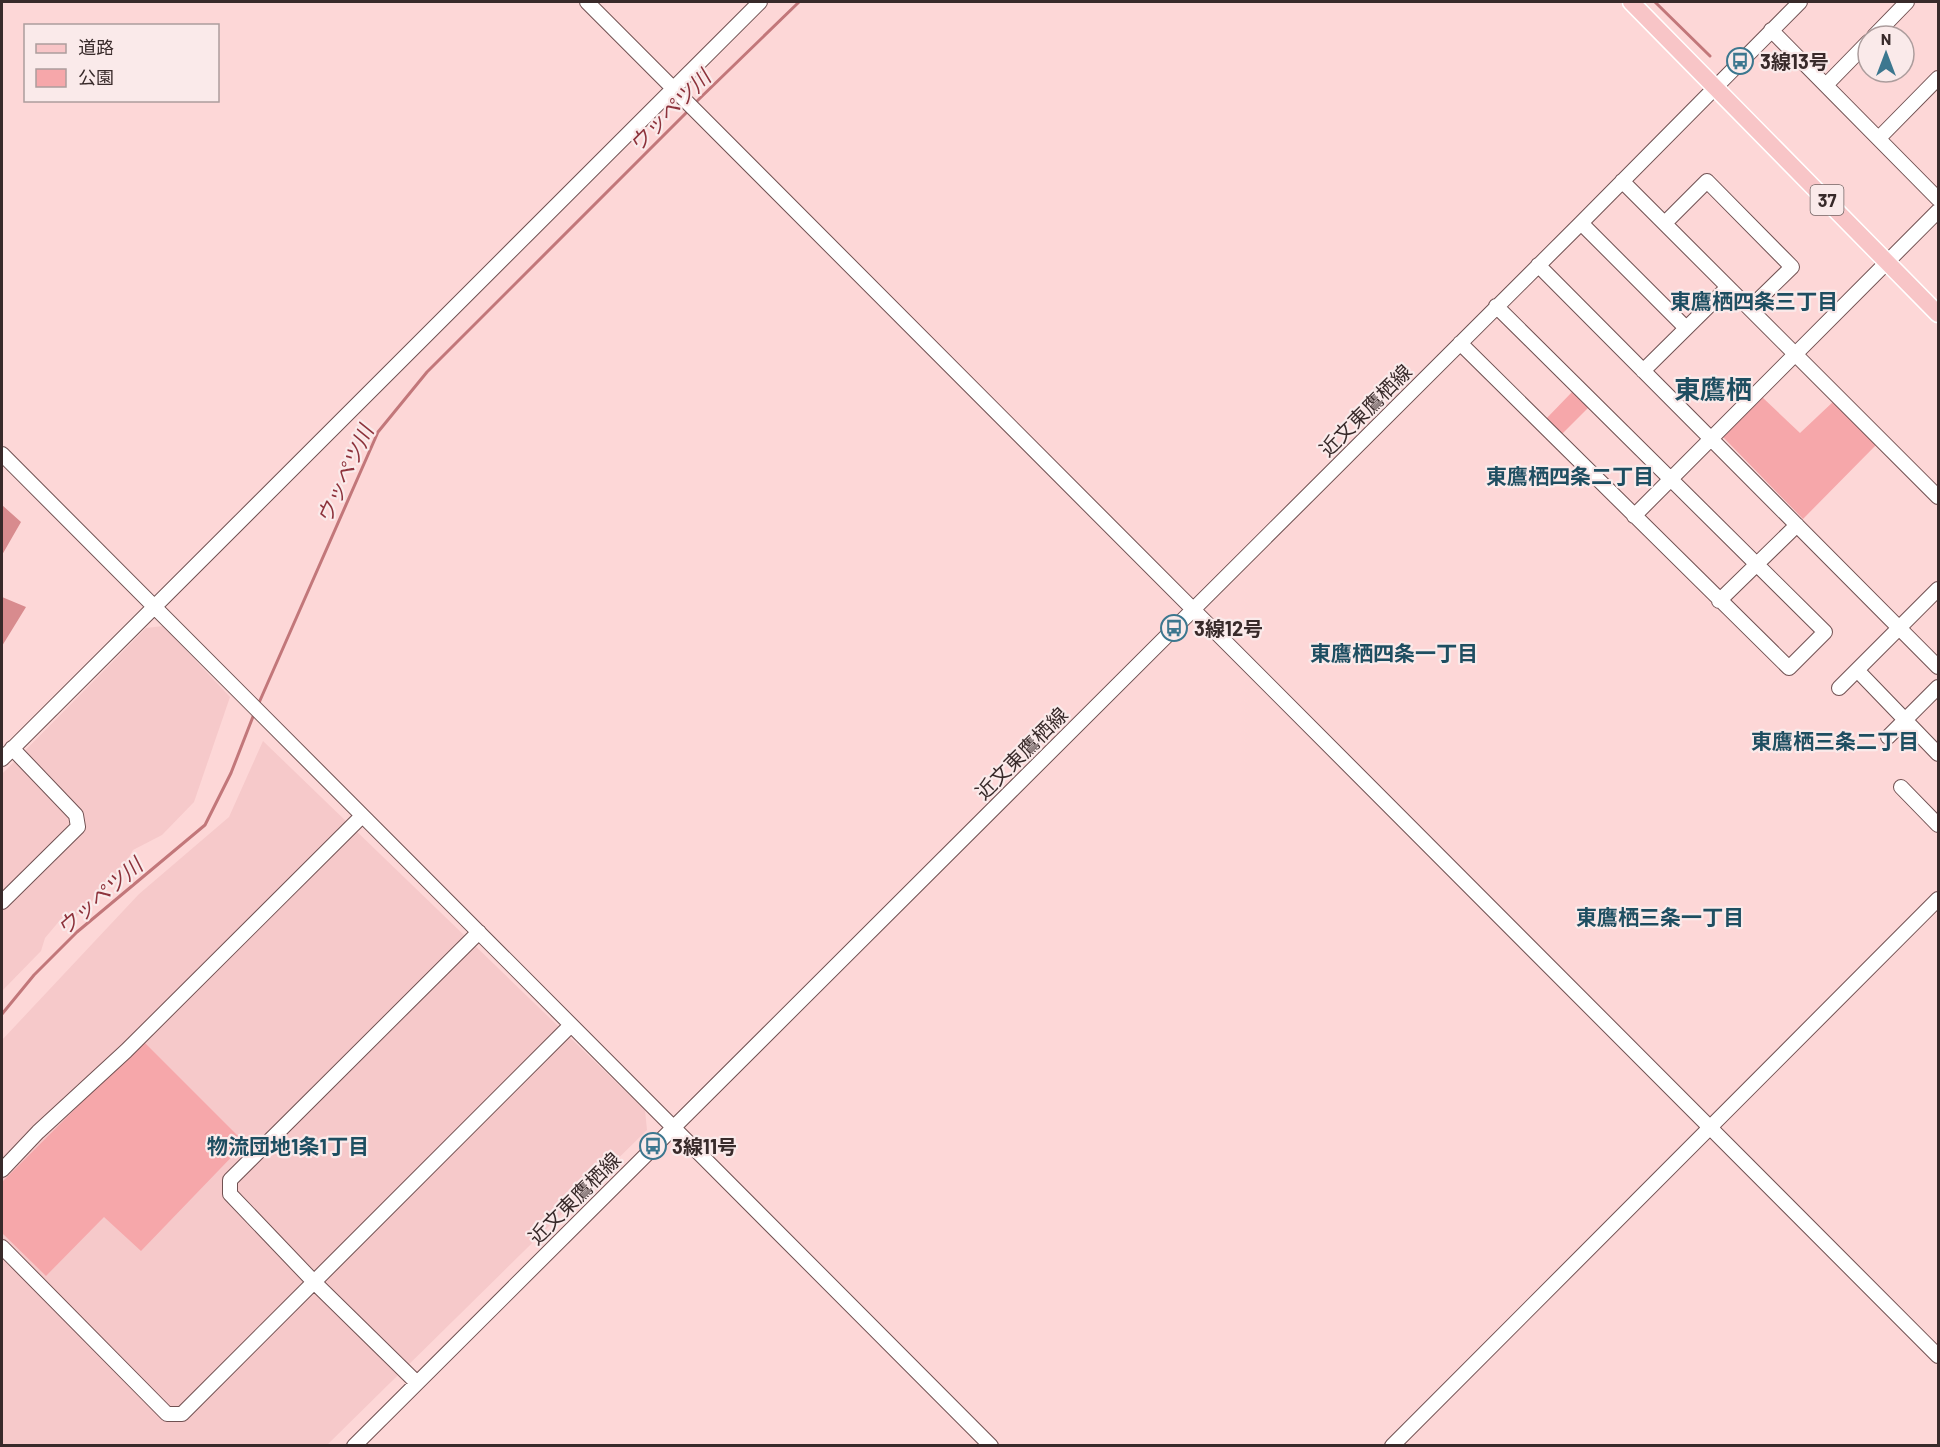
<svg xmlns="http://www.w3.org/2000/svg" width="1940" height="1447" font-family="Barlow,'Noto Sans JP',sans-serif">
<style>
.built{fill:#f6c9ca}
.green{fill:#f6a7aa}
.forest{fill:#d88b8e}
.lines{fill:none;stroke-linecap:round;stroke-linejoin:round}
.stream{stroke:#c2777a;stroke-width:3}
.minor-casing{stroke:#705152;stroke-width:16}
.major-casing{stroke:#fff;stroke-width:19}
.minor{stroke:#fff;stroke-width:14}
.major{stroke:#f8c5c7;stroke-width:16}
.labels{text-anchor:middle;dominant-baseline:central;stroke-width:4.5;stroke-linejoin:round;paint-order:stroke}
.shield{fill:#faeaea;stroke:#726464;stroke-width:1.5}
.shield-label{font-size:18px;font-weight:bold;fill:#382a2a}
.poi-label{font-size:20px;font-weight:bold;fill:#382a2a;stroke:#faeaea;text-anchor:start}
.street-label{font-size:20px;fill:#382a2a;stroke:#faeaea}
.water-label{font-size:21px;font-style:italic;fill:#8d323b;stroke:#faeaea}
.neighbourhood-label{font-size:21px;font-weight:bold;fill:#1e4e61;stroke:#faeaea}
.district-label{font-size:26px;font-weight:bold;fill:#1e4e61;stroke:#faeaea}
</style>
<rect width="100%" height="100%" fill="#fdd7d7"/>
<!-- built -->
<path class="built" d="M163,626L230,697L194,802L162,835L133,850L121,872L75,918L61,919L45,938L41,951L2,991V774L146,628Z
M263,741L645,1110L647,1130L327,1445L2,1446V1040L139,894L229,817Z"/>
<!-- green -->
<path class="green" d="M1573,391L1589,407L1560,436L1544,421Z
M1761,396L1800,433L1835,400L1878,443L1803,519L1722,436Z
M143,1041L245,1143L141,1251L104,1217L46,1276L2,1233V1182Z"/>
<!-- forest -->
<path class="forest" d="M2,505L21,522L2,555Z
M2,597L26,607L2,646Z"/>
<g class="lines">
<!-- stream -->
<path class="stream" d="M1655,2L1710,56
M695,103L799,2
M258,705L378,432L427,372L689,110
M2,1014L34,975L77,932L205,825L231,773L254,714"/>
<defs>
<path id="minor" d="M587,2L1938,1356
M1771,30L1938,199
M1874,36L1907,2
M1826,85L1868,42
M1879,138L1938,78
M1622,181L1938,497
M1581,223L1686,328
M1665,223L1707,181L1792,267L1750,308
M1538,265L1938,667
M1460,343L1789,668L1825,632L1496,306
M1643,371L1728,287
M2,454L991,1446
M1634,516L1938,211
M1719,601L1797,525
M1857,670L1938,754
M1839,688L1938,589
M1888,737L1938,687
M2,759L760,2
M1901,787L1938,825
M2,902L78,827L76,815L12,748
M2,1170L38,1132L126,1051L362,816
M2,1247L167,1414H182L571,1025
M417,1383L314,1282L230,1194V1180L479,932
M354,1446L1581,223L1800,2
M1392,1446L1938,899"/>
<path id="major" d="M1631,2L1938,314"/>
</defs>
<!-- minor casing -->
<use href="#minor" class="minor-casing"/>
<!-- major casing -->
<use href="#major" class="major-casing"/>
<!-- minor -->
<use href="#minor" class="minor"/>
<!-- major -->
<use href="#major" class="major"/>
</g>
<!-- icons -->
<defs>
<symbol id="bus-ring" viewBox="-11 -11 22 22"><circle r="9.5" fill="#faeaea" stroke="#3c778f" stroke-width="1.5"/><path d="M-5-6H5V4H4V6H2V4H-2V6H-4V4H-5ZM-3.5-4V0h7V-4ZM-3.5 1.2v1.5H-2V1.2ZM2 1.2v1.5H3.5V1.2Z" fill="#3c778f"/></symbol>
</defs>
<g fill-rule="evenodd">
<use href="#bus-ring" x="1725" y="46" width="30" height="30"/>
<use href="#bus-ring" x="1159" y="613" width="30" height="30"/>
<use href="#bus-ring" x="638" y="1131" width="30" height="30"/>
</g>
<g class="labels">
<!-- shield labels -->
<rect class="shield" x="1810.5" y="185" width="33" height="30" rx="4.5"/>
<g class="shield-label">
<text x="1827" y="200">37</text>
</g>
<!-- poi labels -->
<g class="poi-label">
<text x="1760" y="61">3線13号</text>
<text x="1194" y="628">3線12号</text>
<text x="672" y="1146">3線11号</text>
</g>
<!-- street labels -->
<g class="street-label">
<text transform="translate(1365 410) rotate(-45)">近文東鷹栖線</text>
<text transform="translate(1021 753) rotate(-45)">近文東鷹栖線</text>
<text transform="translate(574 1198) rotate(-45)">近文東鷹栖線</text>
</g>
<!-- water labels -->
<g class="water-label">
<text transform="translate(669 110) rotate(-45)">ウッペツ川</text>
<text transform="translate(344 474) rotate(-65)">ウッペツ川</text>
<text transform="translate(99 896) rotate(-41)">ウッペツ川</text>
</g>
<!-- neighbourhood labels -->
<g class="neighbourhood-label">
<text x="1754" y="300">東鷹栖四条三丁目</text>
<text x="1570" y="475">東鷹栖四条二丁目</text>
<text x="1394" y="652">東鷹栖四条一丁目</text>
<text x="1835" y="740">東鷹栖三条二丁目</text>
<text x="1660" y="916">東鷹栖三条一丁目</text>
<text x="288" y="1145">物流団地1条1丁目</text>
</g>
<!-- district labels -->
<g class="district-label">
<text x="1713" y="388">東鷹栖</text>
</g>
</g>
<!-- border -->
<rect width="1940" height="1447" fill="none" stroke="#382a2a" stroke-width="6"/>
<!-- legend -->
<rect x="24" y="24" width="195" height="78" fill="#faeaea" stroke="#ac9d9d" stroke-width="1.5"/>
<rect x="36" y="44" width="30" height="9" fill="#f8c5c7" stroke="#ac9d9d" stroke-width="1.5"/>
<text x="78" y="54" font-size="18" fill="#382a2a">道路</text>
<rect x="36" y="69" width="30" height="18" fill="#f6a7aa" stroke="#ac9d9d" stroke-width="1.5"/>
<text x="78" y="84" font-size="18" fill="#382a2a">公園</text>
<!-- north arrow -->
<g transform="translate(1886 54)"><circle r="28" fill="#faeaea" stroke="#ac9d9d" stroke-width="1.5"/>
<path d="M0-4.5L10 22L0 15L-10 22Z" fill="#3c778f"/>
<text y="-9" font-size="16" font-weight="bold" text-anchor="middle" fill="#382a2a">N</text>
</g>
</svg>
